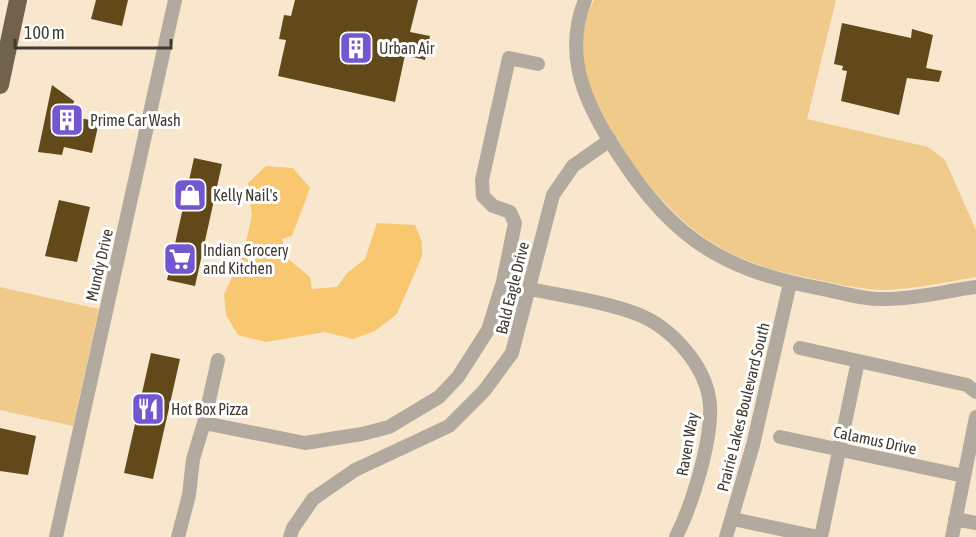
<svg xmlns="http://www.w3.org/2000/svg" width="976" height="537" font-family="'Asap Condensed',sans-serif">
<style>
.green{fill:#f0ca8a}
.water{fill:#f9c770}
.building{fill:#62491a}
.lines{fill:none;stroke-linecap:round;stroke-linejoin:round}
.minor{stroke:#b2aa9f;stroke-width:14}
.highway{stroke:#71634b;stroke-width:18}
.labels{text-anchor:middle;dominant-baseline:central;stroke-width:6;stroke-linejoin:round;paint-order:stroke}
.poi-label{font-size:16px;fill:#413a30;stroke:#fff;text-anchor:start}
.street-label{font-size:16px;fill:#413a30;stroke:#fff}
</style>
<rect width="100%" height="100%" fill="#f8e7cc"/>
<!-- green -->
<path class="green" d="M594,0H836L807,119L928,147L945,160L976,230V277C947,282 916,289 886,290C862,290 838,284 814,279C792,274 770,270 749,261C684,237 639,179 606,120C585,84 572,40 594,0Z
M0,287L99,309L73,426L0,410Z"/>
<!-- water -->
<path class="water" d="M266,166L293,168L310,188L292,236L282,239L287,258L310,277L312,289L337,287L347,273L365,259L377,223L415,225L422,242V256L397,314L375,331L353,339L325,332L266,342L238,335L226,315L224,294L243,255L252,215L248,183Z"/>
<!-- building -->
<path class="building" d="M96,0H128L122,26L91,19Z
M295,0H418L410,32L430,36L425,60L405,55L395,102L278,76L286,40L279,39L284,15L291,16Z
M842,23L911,38L912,29L933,35L926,68L942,71L939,82L907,78L899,115L841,101L847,71L842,70L843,66L834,64Z
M52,85L74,101L71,116L99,122L92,153L64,147L62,155L38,152Z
M194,158L222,164L195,286L167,280Z
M59,200L90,207L77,262L45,256Z
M151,353L180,359L153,479L124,473Z
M0,428L36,436L28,475L0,471Z"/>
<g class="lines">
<!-- minor -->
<path class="minor" d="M585,0C565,50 581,94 608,138C666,232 713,269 823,289C843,293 865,300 886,299C916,299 946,291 976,287
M530,289C563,296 607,302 637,314C671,327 707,366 710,405C712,442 692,505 676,537
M800,348L967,385L976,392
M204,423L305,443L362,434L389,427L439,397L458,377L488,330L503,282L515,223L510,212L493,206L483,196L482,180L509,58L538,64
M780,437L964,476
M733,519L818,537
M955,519L976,523
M56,537L175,0
M178,537L189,495L193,459L204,423L218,360
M290,537L293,528L313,499L355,470L449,426L484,391L512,353L553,195L573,166L610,140
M726,537L753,445L790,283
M821,537L858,361
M952,537L976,417"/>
<!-- highway -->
<path class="highway" d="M0,85L18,0"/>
</g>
<!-- icons -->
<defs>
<symbol id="building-square" viewBox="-11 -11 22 22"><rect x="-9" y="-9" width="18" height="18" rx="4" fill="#7357d0" stroke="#fff"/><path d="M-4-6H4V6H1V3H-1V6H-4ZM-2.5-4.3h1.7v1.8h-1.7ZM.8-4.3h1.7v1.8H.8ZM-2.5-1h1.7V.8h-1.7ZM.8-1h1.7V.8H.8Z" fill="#fff"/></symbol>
<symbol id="shop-square" viewBox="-11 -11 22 22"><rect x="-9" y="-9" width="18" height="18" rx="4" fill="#7357d0" stroke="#fff"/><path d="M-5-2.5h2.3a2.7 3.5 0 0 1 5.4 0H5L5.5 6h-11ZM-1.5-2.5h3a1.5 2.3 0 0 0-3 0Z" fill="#fff"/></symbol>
<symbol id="supermarket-square" viewBox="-11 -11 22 22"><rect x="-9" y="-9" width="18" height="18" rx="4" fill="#7357d0" stroke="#fff"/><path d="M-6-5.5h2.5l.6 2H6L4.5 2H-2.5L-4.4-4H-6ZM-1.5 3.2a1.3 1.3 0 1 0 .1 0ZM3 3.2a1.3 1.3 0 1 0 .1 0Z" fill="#fff"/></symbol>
<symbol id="restaurant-square" viewBox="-11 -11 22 22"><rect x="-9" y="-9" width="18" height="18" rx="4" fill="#7357d0" stroke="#fff"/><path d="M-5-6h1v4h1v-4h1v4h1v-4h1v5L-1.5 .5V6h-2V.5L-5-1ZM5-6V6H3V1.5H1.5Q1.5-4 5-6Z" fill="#fff"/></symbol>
</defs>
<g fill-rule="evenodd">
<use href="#building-square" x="337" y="29" width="38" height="38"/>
<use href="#building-square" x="48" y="101" width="38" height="38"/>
<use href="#shop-square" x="171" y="176" width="38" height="38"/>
<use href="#supermarket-square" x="161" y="240" width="38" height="38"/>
<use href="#restaurant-square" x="129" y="390" width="38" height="38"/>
</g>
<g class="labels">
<!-- poi labels -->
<g class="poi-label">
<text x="379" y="48">Urban Air</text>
<text x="90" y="120">Prime Car Wash</text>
<text x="213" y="195">Kelly Nail's</text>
<text x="203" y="250">Indian Grocery<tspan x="203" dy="18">and Kitchen</tspan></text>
<text x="171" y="409">Hot Box Pizza</text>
</g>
<!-- street labels -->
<g class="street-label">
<text transform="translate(99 265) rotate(-77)">Mundy Drive</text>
<text transform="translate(512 288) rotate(-76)">Bald Eagle Drive</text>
<text transform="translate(743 407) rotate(-76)">Prairie Lakes Boulevard South</text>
<text transform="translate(875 440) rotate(12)">Calamus Drive</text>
<text transform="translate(687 444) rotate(-80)">Raven Way</text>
</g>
</g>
<!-- scale -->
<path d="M15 39v9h156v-9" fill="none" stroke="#413a30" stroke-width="3"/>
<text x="24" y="39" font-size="18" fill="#413a30" stroke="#ffffff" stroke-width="4.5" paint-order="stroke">100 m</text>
</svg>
